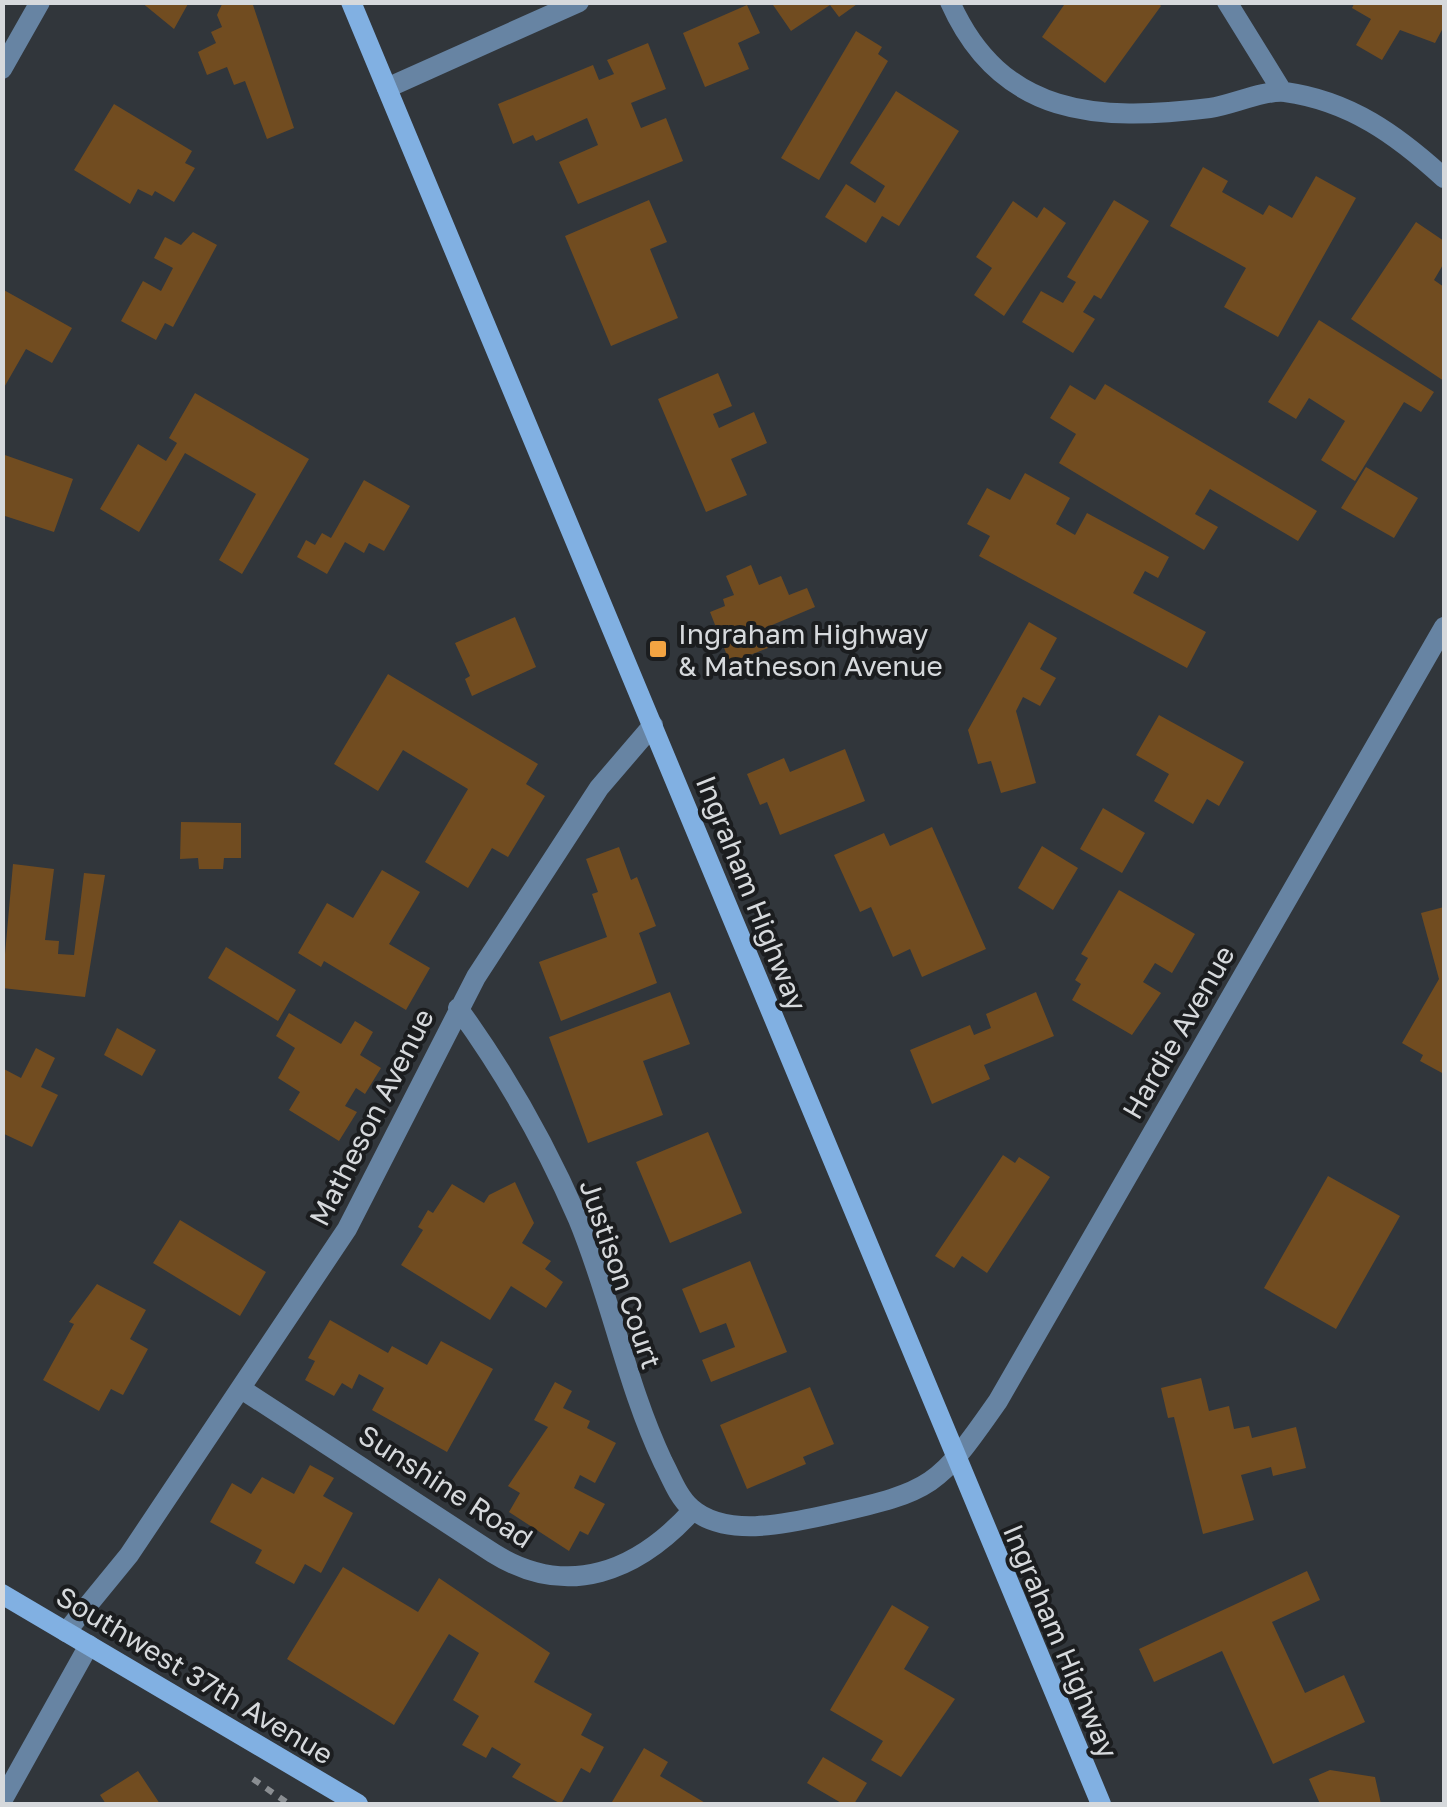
<svg xmlns="http://www.w3.org/2000/svg" width="1447" height="1807" font-family="'Golos Text',sans-serif">
<style>
.building{fill:#714c20}
.lines{fill:none;stroke-linecap:round;stroke-linejoin:round}
.path{stroke:#8a8e92;stroke-width:6;stroke-dasharray:8 8;stroke-linecap:butt}
.street{stroke:#6784a3;stroke-width:20}
.secondary{stroke:#81b0e2;stroke-width:20}
.poi-dot{fill:#f3a442;stroke:#1b1d1f;stroke-width:4}
.labels{text-anchor:middle;dominant-baseline:central;stroke-width:8;stroke-linejoin:round;paint-order:stroke}
.poi-label{font-size:28px;fill:#d6d9dc;stroke:#1b1d1f;text-anchor:start}
.street-label{font-size:28px;fill:#d6d9dc;stroke:#1b1d1f}
</style>
<rect width="100%" height="100%" fill="#31363b"/>
<!-- building -->
<path class="building" d="M141,2H189L174,29Z
M223,2H252L294,128L267,139L245,81L234,85L227,67L207,75L198,52L216,43L211,32L222,27L217,15Z
M771,2H860L839,17L830,5L791,31Z
M1061,2H1157L1161,6L1105,83L1042,37L1064,5Z
M1355,2H1444V26L1435,43L1400,30L1382,60L1356,45L1371,19L1352,8Z
M747,5L760,33L738,43L749,69L705,87L683,33Z
M856,31L882,47L878,54L888,61L819,180L781,158Z
M648,43L666,89L631,103L641,128L666,118L683,161L578,204L559,162L598,145L587,118L536,141L533,135L513,144L498,104L593,65L599,80L614,74L607,60Z
M896,91L959,131L899,226L882,216L866,243L825,217L846,184L875,203L885,186L850,163Z
M114,104L192,151L185,163L195,168L174,202L155,191L152,196L138,189L130,204L74,170Z
M1203,167L1228,181L1222,192L1263,215L1269,205L1292,218L1316,176L1356,198L1278,337L1224,307L1246,268L1170,226Z
M649,200L667,242L650,249L678,318L611,346L565,236Z
M1114,200L1149,221L1101,299L1094,295L1083,312L1095,319L1073,353L1022,322L1041,291L1063,303L1076,282L1067,277Z
M1013,201L1037,218L1044,207L1066,223L1004,316L974,295L992,268L976,257Z
M1416,222L1444,241V263L1434,280L1444,287V381L1351,319Z
M193,232L217,245L173,327L165,323L156,340L121,321L143,281L161,291L173,268L154,258L165,237L181,245Z
M2,289L72,328L52,363L26,349L2,391Z
M1319,320L1434,392L1421,412L1404,402L1355,481L1321,460L1345,421L1309,398L1296,419L1268,402Z
M718,373L732,406L713,414L719,428L754,412L767,443L731,459L747,495L706,512L658,399Z
M1105,384L1317,511L1298,541L1210,489L1195,514L1218,527L1204,550L1059,463L1076,434L1050,418L1070,385L1095,400Z
M195,393L309,459L242,574L219,560L256,494L185,453L139,532L100,509L138,444L166,461L177,443L169,438Z
M2,454L73,479L54,532L2,515Z
M1366,467L1418,498L1394,538L1341,508Z
M1025,473L1070,498L1056,524L1075,535L1087,513L1169,557L1158,578L1145,571L1133,593L1206,632L1187,668L979,556L990,536L967,524L987,488L1010,500Z
M364,480L410,506L384,551L369,543L364,553L345,542L327,574L297,557L306,540L315,545L322,533L331,538Z
M751,565L759,585L781,576L789,595L807,588L815,607L760,630L768,648L730,663L710,612L725,606L723,599L734,595L726,576Z
M515,617L536,667L472,696L465,679L470,676L455,643Z
M1029,622L1057,638L1040,669L1056,678L1040,706L1023,697L1016,711L1036,783L1001,793L991,761L978,764L968,730Z
M388,674L538,764L526,784L545,796L508,857L492,848L468,888L425,862L468,789L403,750L378,791L334,764Z
M1159,715L1244,762L1219,806L1207,799L1193,824L1154,801L1169,774L1136,755Z
M845,749L865,801L780,835L767,802L760,805L747,774L784,758L790,772Z
M1103,808L1145,833L1122,873L1080,849Z
M181,822L241,823V858H224L223,869H199L198,858L180,859Z
M932,827L986,949L922,977L910,949L893,957L871,907L860,912L834,855L884,833L890,846Z
M1042,846L1078,868L1053,910L1018,888Z
M619,847L631,880L637,877L656,926L639,933L657,983L561,1021L539,962L607,937L592,894L598,892L586,859Z
M13,864L54,869L45,940L59,941L58,954L74,955L84,873L105,875L85,997L2,988Z
M382,870L420,892L389,944L430,968L406,1010L324,961L321,967L298,953L327,903L353,918Z
M1119,890L1195,934L1172,973L1155,963L1143,982L1161,993L1132,1035L1072,1000L1081,984L1075,980L1088,958L1081,954Z
M1444,907V1074L1420,1061L1423,1055L1402,1043L1439,979L1421,913Z
M226,947L296,990L278,1021L208,978Z
M670,992L690,1044L643,1061L663,1115L588,1143L549,1037Z
M1036,992L1054,1036L984,1065L990,1079L932,1104L910,1050L970,1025L974,1035L991,1028L986,1014Z
M289,1013L341,1044L355,1021L373,1032L360,1055L381,1068L365,1094L356,1088L345,1106L357,1112L339,1141L289,1110L300,1092L278,1078L295,1048L276,1036Z
M117,1028L156,1050L142,1076L104,1055Z
M36,1048L55,1058L41,1087L58,1095L32,1147L2,1133V1068L21,1078Z
M708,1132L742,1213L670,1243L636,1162Z
M1003,1155L1015,1163L1019,1157L1050,1177L987,1273L962,1256L954,1268L935,1256Z
M1328,1176L1400,1216L1336,1329L1264,1288Z
M515,1182L534,1223L522,1243L551,1261L545,1269L563,1282L546,1308L511,1286L490,1320L401,1265L423,1230L418,1227L428,1210L433,1213L452,1184L484,1203L489,1195Z
M180,1220L266,1272L240,1316L153,1263Z
M750,1261L787,1352L711,1382L702,1360L735,1347L726,1323L700,1333L682,1289Z
M97,1284L146,1310L130,1339L148,1349L123,1395L111,1389L99,1411L43,1380L74,1324L69,1322Z
M330,1320L388,1353L392,1346L427,1365L441,1341L493,1369L447,1452L372,1410L384,1388L359,1374L352,1389L342,1383L334,1396L305,1380L315,1361L308,1358Z
M1201,1378L1209,1411L1229,1406L1234,1429L1249,1426L1252,1438L1296,1427L1306,1468L1273,1476L1271,1467L1241,1475L1254,1520L1203,1534L1174,1417L1168,1418L1161,1388Z
M555,1382L572,1391L563,1408L590,1421L587,1428L616,1443L595,1483L580,1475L574,1488L605,1504L588,1535L580,1531L569,1551L509,1512L520,1493L508,1486L548,1427L534,1420Z
M810,1387L834,1444L803,1457L806,1464L747,1489L720,1425Z
M310,1465L334,1478L323,1496L353,1513L321,1573L305,1564L294,1584L255,1563L262,1550L210,1522L232,1483L251,1494L262,1477L294,1494Z
M343,1567L418,1612L439,1578L550,1653L534,1682L592,1714L581,1735L604,1747L590,1773L581,1768L561,1804L512,1777L521,1764L492,1747L486,1758L462,1745L479,1716L453,1700L479,1653L449,1634L394,1725L287,1659Z
M1307,1571L1320,1600L1272,1622L1305,1693L1344,1675L1365,1722L1273,1764L1222,1651L1154,1682L1139,1649Z
M892,1605L929,1627L904,1669L955,1699L901,1777L871,1760L883,1741L830,1710Z
M644,1748L668,1762L660,1776L707,1804L612,1802Z
M823,1757L867,1783L854,1804H843L807,1783Z
M1330,1770L1375,1777L1381,1804H1320L1309,1779Z
M138,1771L160,1804H106L100,1795Z"/>
<g class="lines">
<!-- path -->
<path class="path" d="M253,1779L289,1804"/>
<!-- street -->
<path class="street" d="M950,2C1001,117 1098,122 1210,108C1232,105 1263,90 1285,92C1350,101 1397,135 1444,178
M1227,2L1282,91
M2,69L40,2
M387,88L579,2
M458,1008C505,1073 546,1145 578,1219C611,1298 626,1384 663,1462C671,1477 678,1497 691,1508C726,1539 790,1523 831,1514C933,1491 938,1487 998,1401L1444,627
M243,1390L493,1553C568,1600 638,1571 693,1510
M66,1632L129,1555L347,1229L476,977L599,788L653,725
M2,1801L89,1645"/>
<!-- secondary -->
<path class="secondary" d="M351,2L1101,1804
M2,1594L358,1804"/>
</g>
<!-- markers -->
<rect class="poi-dot" x="648" y="639" width="20" height="20" rx="5"/>
<g class="labels">
<!-- poi labels -->
<g class="poi-label">
<text x="678" y="633">Ingraham Highway<tspan x="678" dy="32">&amp; Matheson Avenue</tspan></text>
</g>
<!-- street labels -->
<g class="street-label">
<text transform="translate(752 893) rotate(68)">Ingraham Highway</text>
<text transform="translate(1178 1032) rotate(-60)">Hardie Avenue</text>
<text transform="translate(371 1117) rotate(-63)">Matheson Avenue</text>
<text transform="translate(621 1274) rotate(71)">Justison Court</text>
<text transform="translate(446 1486) rotate(33)">Sunshine Road</text>
<text transform="translate(1061 1641) rotate(67)">Ingraham Highway</text>
<text transform="translate(195 1675) rotate(31)">Southwest 37th Avenue</text>
</g>
</g>
<!-- border -->
<rect width="1447" height="1807" fill="none" stroke="#d6d9dc" stroke-width="10"/>
</svg>
